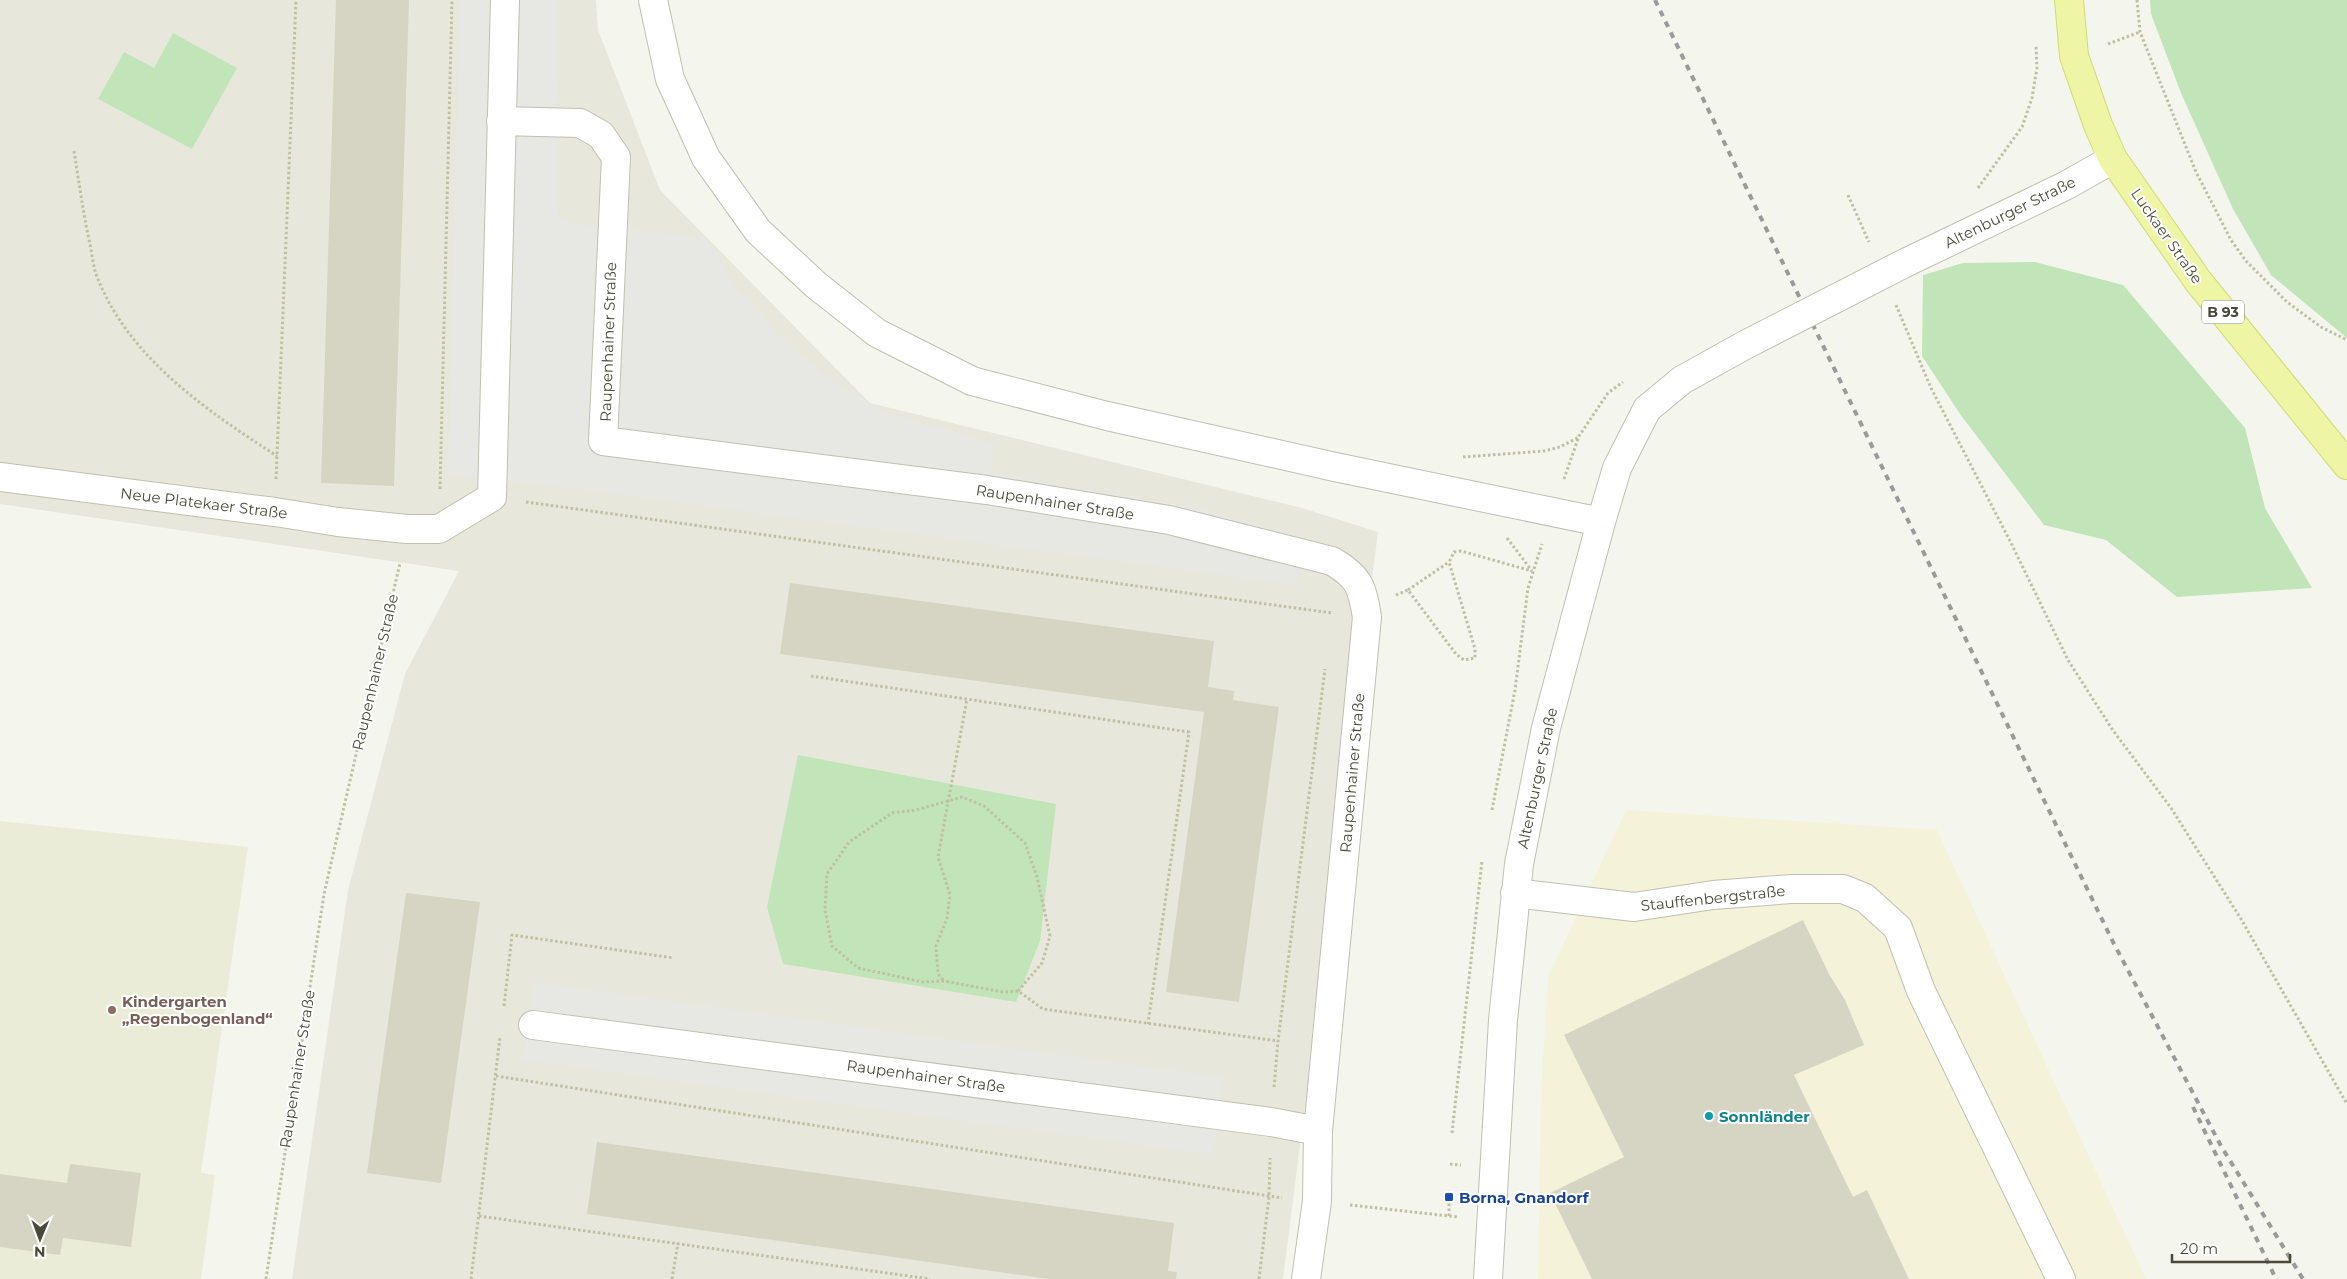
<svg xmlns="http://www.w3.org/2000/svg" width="2347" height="1279" font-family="Montserrat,sans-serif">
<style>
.residential{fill:#e7e8db}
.commercial{fill:#f4f3da}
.education{fill:#eaecd8}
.green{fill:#c1e5b9}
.parking{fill:#e7e7e3}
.building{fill:#d6d5c3}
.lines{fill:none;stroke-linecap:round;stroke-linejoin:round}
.minor-casing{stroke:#bfc0b0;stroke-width:30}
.major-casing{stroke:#d2da75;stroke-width:30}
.path{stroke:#bfc0a2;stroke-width:3;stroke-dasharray:2.5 2.5;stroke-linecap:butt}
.minor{stroke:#fff;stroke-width:28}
.major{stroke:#eef6a5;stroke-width:28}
.rail{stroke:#9a9a9a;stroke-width:4;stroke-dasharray:6 6;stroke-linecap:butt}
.minor-bridge-casing{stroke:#bfc0b0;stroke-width:30;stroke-linecap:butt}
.minor-bridge{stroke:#fff;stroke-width:28}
.education-dot{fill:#8d6e63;stroke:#fff;stroke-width:2}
.culture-dot{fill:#0f9aa8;stroke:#fff;stroke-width:2}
.transit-dot{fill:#1a4fb4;stroke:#fff;stroke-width:2}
.labels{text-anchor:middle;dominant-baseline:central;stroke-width:4;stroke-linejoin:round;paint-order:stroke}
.shield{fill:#fff;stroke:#808075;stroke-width:1}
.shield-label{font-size:14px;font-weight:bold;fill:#49493a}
.street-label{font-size:15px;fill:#49493a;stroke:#fff}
.education-label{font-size:15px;font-weight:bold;fill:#785e54;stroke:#fff;text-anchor:start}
.culture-label{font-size:15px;font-weight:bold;fill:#0d838f;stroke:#fff;text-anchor:start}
.transit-label{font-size:15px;font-weight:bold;fill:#164399;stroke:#fff;text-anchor:start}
</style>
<rect width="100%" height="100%" fill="#f4f5ed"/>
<!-- residential -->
<path class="residential" d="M0,0H596L598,30L660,190L870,403L1302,508L1378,532L1283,1279H292L348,890L405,674L459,571L0,504Z"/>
<!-- commercial -->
<path class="commercial" d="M1626,810L1937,830L2146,1279H1538L1541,1091L1548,977Z"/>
<!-- education -->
<path class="education" d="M0,821L248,847L201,1173L215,1175L201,1279H0Z"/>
<!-- green -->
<path class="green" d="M2150,0H2347V338L2271,275L2233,209L2181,93L2151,14Z
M173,33L237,68L192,149L98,99L124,52L154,68Z
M2035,262L2123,285L2245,428L2265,508L2312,588L2177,597L2106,540L2044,525L1960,414L1922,356L1923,275L1963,263Z
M798,755L1056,804L1040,941L1016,1002L783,964L767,907Z"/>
<!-- parking -->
<path class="parking" d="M460,0H557L558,219L577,224L705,237L739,292L788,343L832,380L887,413L994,443L991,472L1202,509L1303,538L1296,585L555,486L448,474Z
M534,982L1223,1077L1213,1155L523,1060Z"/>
<!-- building -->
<path class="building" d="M336,0H409L394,486L321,483Z
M790,583L1214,641L1208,687L1234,691L1233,700L1279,707L1239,1002L1166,992L1204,712L780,654Z
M406,893L480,902L441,1183L367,1173Z
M1803,920L1829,974L1845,1000L1864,1045L1794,1075L1853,1197L1867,1190L1909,1279H1592L1550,1193L1624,1157L1564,1035Z
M597,1142L1174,1223L1168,1271L1177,1272L1176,1279H1049L587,1214Z
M70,1164L141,1173L131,1247L63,1238L60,1255L0,1247V1174L67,1183Z"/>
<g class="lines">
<defs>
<path id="minor" d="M653,0L670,79L706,158L758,231L816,285L877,333L972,381L1107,416L1335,467L1601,522
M501,121L580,123L601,135L616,157L603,441L987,490L1169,520L1332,561C1359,577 1362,586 1367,617L1318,1131L1317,1201L1306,1279
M1905,263L2065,186L2113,159
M0,477L275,512L338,522L407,529H439L492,497L505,0
M1515,893L1634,907L1713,895L1791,889H1843L1865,898L1898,928L1921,991L2061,1279
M533,1025L1271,1122L1318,1131
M1488,1279L1503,1020L1519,864L1546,728L1601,522L1617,468L1647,409L1682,380L1745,345"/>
<path id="major" d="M2069,0L2074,56L2098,125L2113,159L2198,281L2347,465"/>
</defs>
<!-- minor casing -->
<use href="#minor" class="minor-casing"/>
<!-- major casing -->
<use href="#major" class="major-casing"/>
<!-- path -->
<path class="path" d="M2137,0L2140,32L2196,172L2231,240L2246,261L2287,302L2321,327L2347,340
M2108,44L2140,32
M74,151C79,182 83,213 90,244C92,254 93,265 96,274C127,357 206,410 277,456
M1978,188L2022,127L2032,98L2037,68L2036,46
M1848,195L1869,242
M1896,305L1931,388L2010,541L2068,660L2112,729L2171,808L2241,919L2347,1104
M1463,457L1544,451L1560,447L1579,437
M276,479L296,0
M1564,479L1579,436L1608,393L1623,382
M440,489L452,0
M526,502L1332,613
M1507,538L1532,571
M1408,590L1449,562
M1396,595L1408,590L1456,654L1464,660L1475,658V649L1449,562L1454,552L1461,551L1532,571
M811,676L1189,732L1148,1024
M1492,810L1515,690L1528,588L1542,544
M943,980L938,974L936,946L947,918L950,895L938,857L967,699
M1018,991L1042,963L1050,936L1037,877L1025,843L984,806L962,797L916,810L892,813L849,842L827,874L825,910L832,946L858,968L923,982L944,981L1003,992L1018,991L1043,1009L1278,1041
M504,1006L512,935L674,958
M496,1076L1282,1198
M1274,1087L1278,1041L1325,669
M1452,1133L1482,861
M1450,1164L1461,1165
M1350,1205L1458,1217
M479,1216L930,1279
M1449,1216V1197
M266,1279L324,894L400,563
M471,1279L500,1037
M672,1279L678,1243
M1259,1279L1269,1197L1270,1158"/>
<!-- minor -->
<use href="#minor" class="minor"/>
<!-- major -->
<use href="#major" class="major"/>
<!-- rail -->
<path class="rail" d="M1655,0L2113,942L2221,1146L2303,1279
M2193,1107L2276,1279"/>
<defs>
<path id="minor-bridge" d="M1745,345L1905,263"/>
</defs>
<!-- minor-bridge casing -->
<use href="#minor-bridge" class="minor-bridge-casing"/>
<!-- minor-bridge -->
<use href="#minor-bridge" class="minor-bridge"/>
</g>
<!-- markers -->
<circle class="education-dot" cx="112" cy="1010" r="5"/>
<circle class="culture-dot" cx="1709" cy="1116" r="5"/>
<rect class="transit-dot" x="1444" y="1192" width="10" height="10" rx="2.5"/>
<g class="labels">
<!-- shield labels -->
<rect class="shield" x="2202" y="300.5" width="42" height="23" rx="4"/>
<g class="shield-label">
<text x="2223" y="312">B 93</text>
</g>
<!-- street labels -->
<g class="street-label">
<text transform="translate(2010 212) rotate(-26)">Altenburger Straße</text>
<text transform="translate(2167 236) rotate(55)">Luckaer Straße</text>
<text transform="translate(608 342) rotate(-88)">Raupenhainer Straße</text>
<text transform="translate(1055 502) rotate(9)">Raupenhainer Straße</text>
<text transform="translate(204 503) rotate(7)">Neue Platekaer Straße</text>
<text transform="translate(375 672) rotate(-77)">Raupenhainer Straße</text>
<text transform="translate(1352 773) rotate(-85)">Raupenhainer Straße</text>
<text transform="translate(1537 778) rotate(-78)">Altenburger Straße</text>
<text transform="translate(1713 898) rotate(-6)">Stauffenbergstraße</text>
<text transform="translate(297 1069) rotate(-81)">Raupenhainer Straße</text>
<text transform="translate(926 1076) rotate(8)">Raupenhainer Straße</text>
</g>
<!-- education labels -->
<g class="education-label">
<text x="122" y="1001">Kindergarten<tspan x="122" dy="17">„Regenbogenland“</tspan></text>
</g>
<!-- culture labels -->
<g class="culture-label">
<text x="1719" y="1116">Sonnländer</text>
</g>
<!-- transit labels -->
<g class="transit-label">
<text x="1459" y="1197">Borna, Gnandorf</text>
</g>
</g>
<!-- north arrow -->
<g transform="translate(40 1239) rotate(181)" stroke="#ffffff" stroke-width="4" paint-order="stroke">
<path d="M0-4L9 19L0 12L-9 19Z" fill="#49493a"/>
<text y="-8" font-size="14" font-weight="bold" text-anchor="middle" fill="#49493a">N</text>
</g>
<!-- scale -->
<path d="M2172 1254v8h118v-8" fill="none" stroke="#49493a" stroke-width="2.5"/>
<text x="2180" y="1254" font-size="15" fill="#49493a" stroke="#ffffff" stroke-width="4" paint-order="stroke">20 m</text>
</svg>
